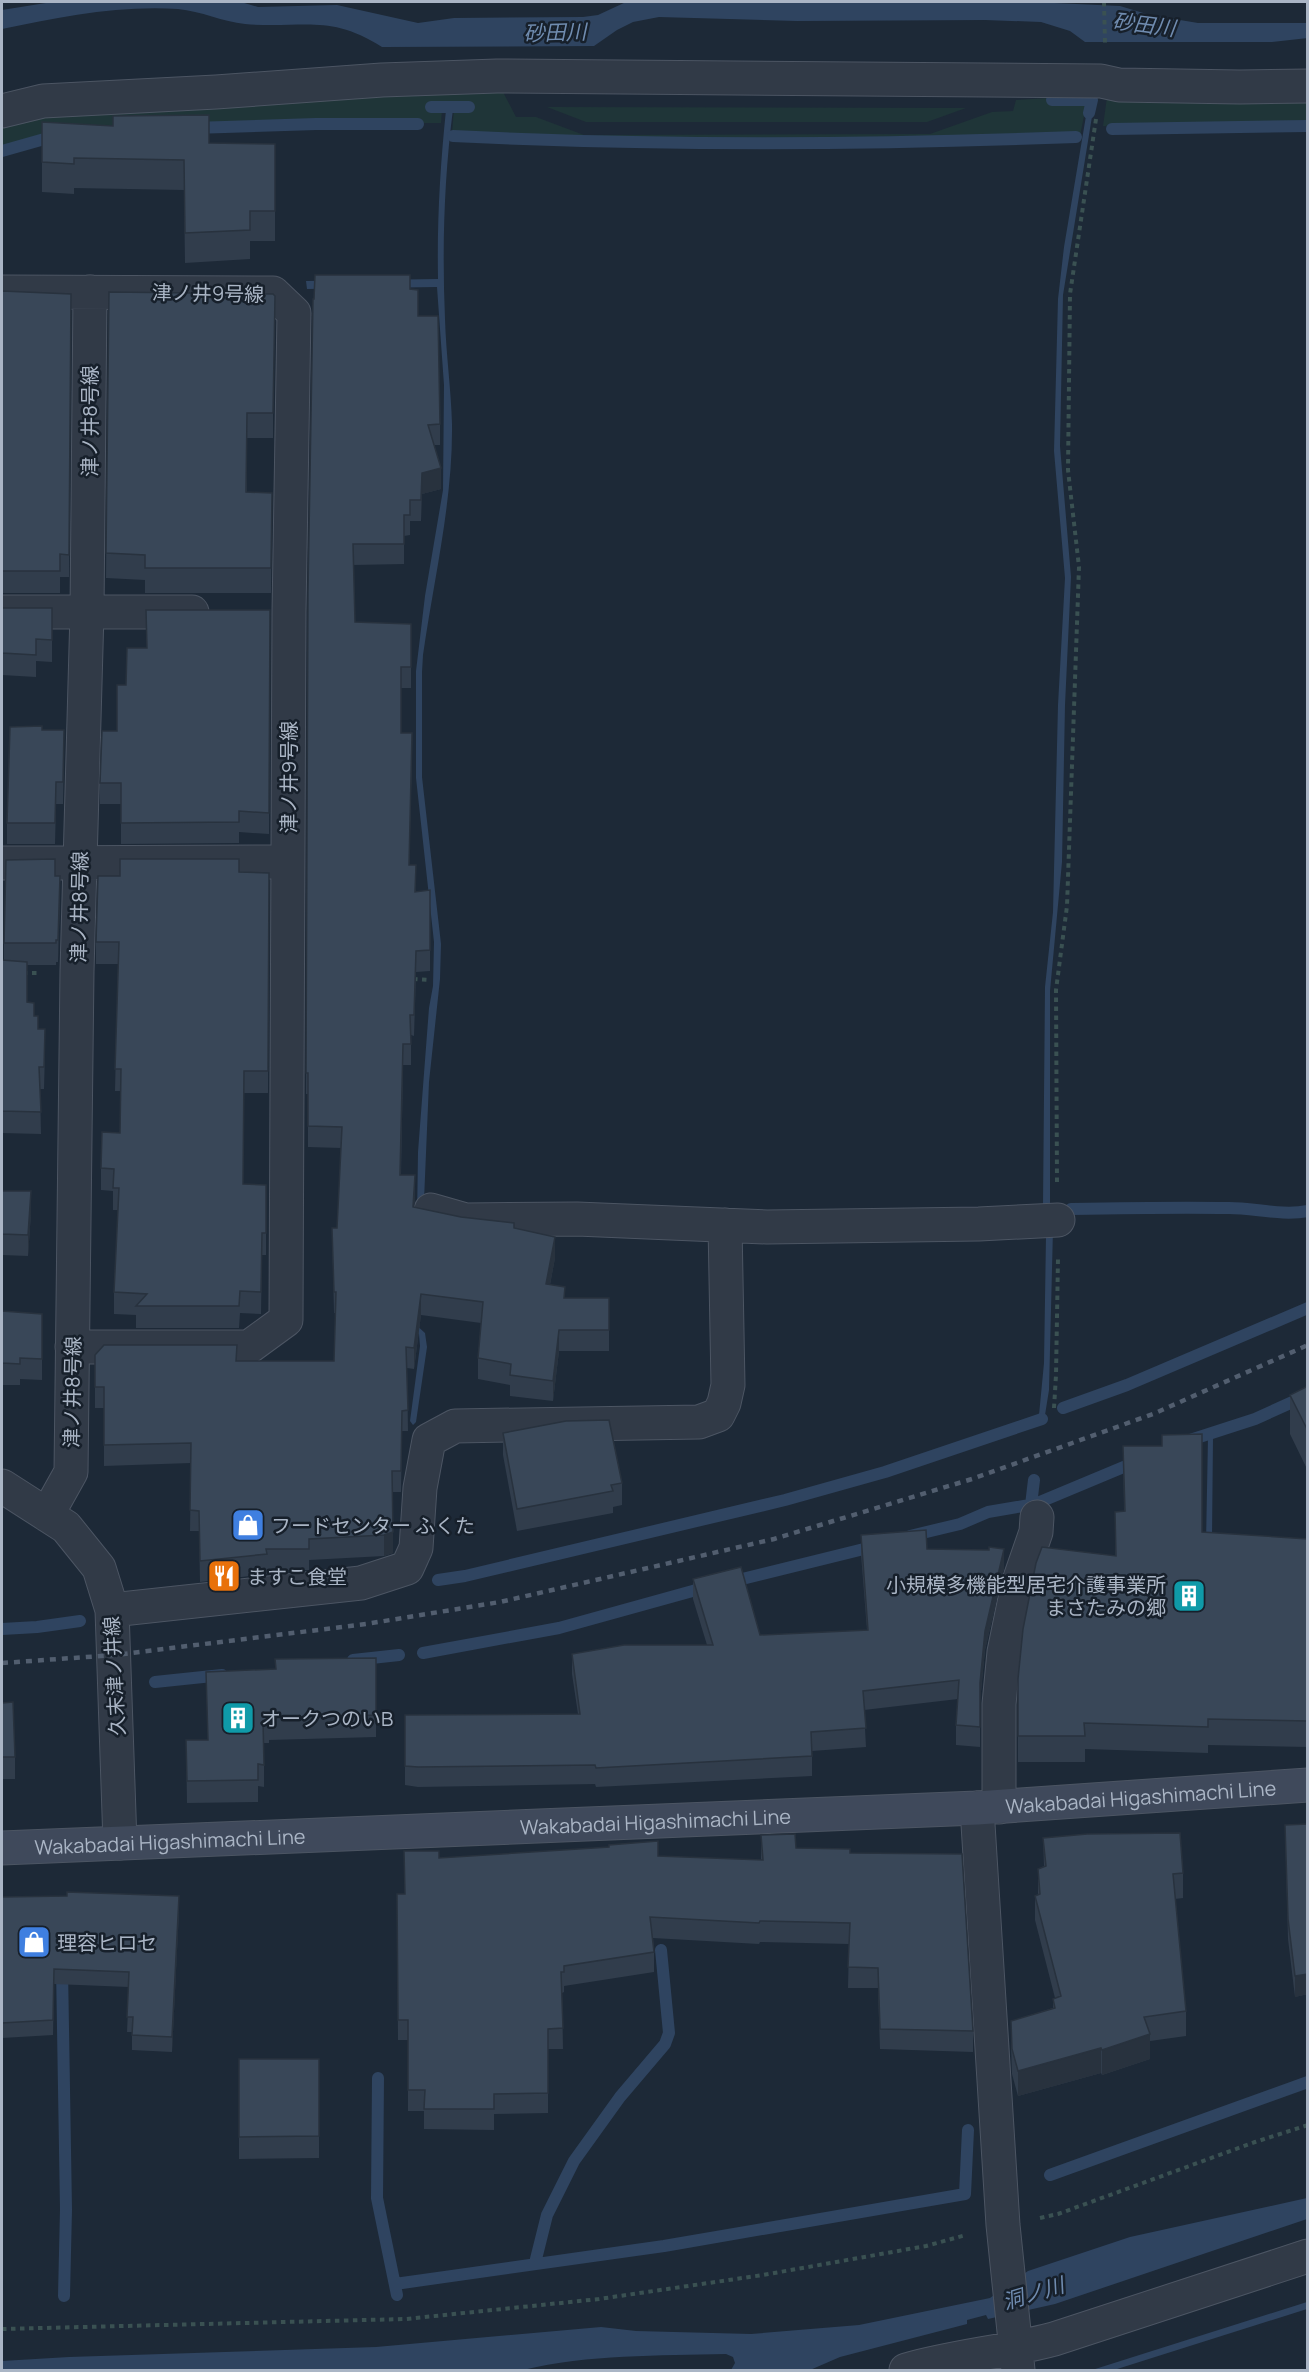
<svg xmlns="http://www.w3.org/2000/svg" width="1309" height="2372" font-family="Manrope,'Noto Sans JP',sans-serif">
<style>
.green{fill:#1f3538}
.water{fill:#2f4460}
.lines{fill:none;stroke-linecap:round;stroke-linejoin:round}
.stream{stroke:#2f4460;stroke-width:12}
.street-casing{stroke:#4c5563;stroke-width:35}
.secondary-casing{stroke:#4c5563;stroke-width:35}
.path{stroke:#3a5152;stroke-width:4;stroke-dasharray:4.5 4.5;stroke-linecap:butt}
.street{stroke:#313a47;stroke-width:33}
.secondary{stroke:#3f495b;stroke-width:33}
.rail{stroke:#525e6f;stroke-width:4.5;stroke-dasharray:6 6;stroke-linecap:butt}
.wall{fill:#313d4c}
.shaded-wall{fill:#28323e}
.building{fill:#394758;stroke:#28323e;stroke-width:1.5}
.labels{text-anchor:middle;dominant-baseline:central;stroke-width:5;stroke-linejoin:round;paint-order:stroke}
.street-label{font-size:20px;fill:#aab5c5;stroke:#17202b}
.poi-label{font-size:20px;fill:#aab5c5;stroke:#17202b;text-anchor:start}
.water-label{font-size:21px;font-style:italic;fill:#708cb0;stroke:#17202b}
</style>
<rect width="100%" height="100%" fill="#1d2937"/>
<!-- green -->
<path class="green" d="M1062,89L1088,96L1080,136C871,141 661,142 452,133L454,109L442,110L441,123H334L137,128L50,134L2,148V125L54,112L229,108L387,92L502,90L516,117H536L584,135L930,134L992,112L1013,111L1016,100L1048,98Z
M1107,97L1307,98V123L1103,126Z
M547,107L966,108L927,122H586Z"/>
<!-- water -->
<path class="water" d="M52,2H241L258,7L337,5L418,23L454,18L583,17L598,15L626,2H1033L1120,6L1150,15L1198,23H1307L1308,38L1272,42H1085L1070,31L1041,22L985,20L797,21L659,17L633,22L617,30L594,46L382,47C329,13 302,29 245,24C223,22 201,11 178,9C120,5 58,17 2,29V10Z
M1089,98H1095L1063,295L1060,446L1071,577L1065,705L1062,862L1050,991V1205H1043L1045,987L1053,912L1058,705L1065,578L1054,451L1058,299L1064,247Z
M453,109C444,179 442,249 445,319C446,354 451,389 452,424C453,501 434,578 423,655L422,672V777L441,944L440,979L429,1082L423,1224L414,1323L425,1333L427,1347L416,1422L413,1425L410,1421L420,1346L419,1334L408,1324L417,1220L418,1152L429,1008L433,986L434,942L416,778V671L425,596L443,490L444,385L437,287L307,289L306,281L438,279C437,222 440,167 446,110Z
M1053,1229L1049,1390L1045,1415H1039L1044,1363L1046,1236L934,1240L733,1243L796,1236Z
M1208,1437L1213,1438L1212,1537L1206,1543Z
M1307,2198V2219L1055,2304L988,2319L986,2315L967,2320V2324L840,2357L810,2370H731L735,2363L733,2357L726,2354C658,2356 589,2354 523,2370H2V2361L69,2357L376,2347L601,2327L636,2331L751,2334L859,2325L990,2298L1028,2271L1130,2237Z
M1307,2302V2309L1114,2370H1092Z"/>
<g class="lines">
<!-- stream -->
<path class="stream" d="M1052,100H1092L1089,113
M431,107H469
M193,128L316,124H418
M1112,129L1308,126
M453,136C660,146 869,145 1076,137
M2,151L55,136
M1071,1209C1123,1208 1176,1207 1229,1208C1255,1208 1281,1216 1308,1211
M1063,1408L1127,1385L1308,1308
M1187,1441L1255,1419L1308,1395
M1031,1505L1034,1480
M910,1536L960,1524L988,1512L1035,1504L1138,1461
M438,1580L465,1576L785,1500L885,1472L1042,1419
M730,1582L876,1546
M2,1629L37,1627L80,1621
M423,1653L559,1628L707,1587
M353,1660L399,1655
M155,1682L222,1675
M62,1968L66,2209L64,2296
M378,2078L377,2198L397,2295
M1050,2175L1308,2082
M536,2259L547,2215L574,2161L620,2097L665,2044L669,2033L661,1950
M395,2284L664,2246L965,2194L968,2130"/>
<defs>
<path id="street" d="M2,111L43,101L216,92L382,80L497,76L1101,81L1119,85L1240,87L1308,86
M2,292L273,293L294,313L289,612L286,1320L249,1347H72
M2,612H192
M2,863L288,862
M431,1210L466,1220L577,1219L767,1227L979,1224L1058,1220
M2,1486L66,1527L99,1568L112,1610L120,1843
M47,1515L71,1472L77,971L87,612L90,292
M112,1610L361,1583L407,1568L416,1548L420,1488L429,1440L455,1426L699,1422L718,1415L724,1403L728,1385L725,1225
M999,1807V1704L1004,1652L1018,1584L1036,1532L1037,1517
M977,1808L1003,2225L1018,2370
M906,2370C955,2356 1006,2352 1054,2339L1308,2256"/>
<g id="secondary">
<path id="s1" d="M2,1848L977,1808L1308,1785"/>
</g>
</defs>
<!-- street casing -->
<use href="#street" class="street-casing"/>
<!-- secondary casing -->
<use href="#secondary" class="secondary-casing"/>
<!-- path -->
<path class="path" d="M1104,2L1105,43
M23,973H40
M413,979L429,980
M1057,1182L1056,990L1067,906L1079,567L1068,470L1070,294L1096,119
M1054,1408L1056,1375L1058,1258
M1040,2218L1058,2214L1255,2142L1308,2125
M2,2329L406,2319L599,2299L763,2275L926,2246L966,2235"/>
<!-- street -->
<use href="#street" class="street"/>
<!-- secondary -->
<use href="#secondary" class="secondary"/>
<!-- rail -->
<path class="rail" d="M2,1663L115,1655L366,1624L500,1602L774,1539L972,1479L1153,1414L1308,1345"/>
</g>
<!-- wall -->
<path class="wall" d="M42,122L209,143L275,144V241H250V259L185,263L184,190L74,188V194L42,192Z
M410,289L418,316L440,424V445H434L441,489L422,494L421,521H410V535L404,536V564L353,565L355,622L411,624V688H401V733L412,753L409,865L416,892L430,890V971L416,972L414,1036L411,1035V1065H403L401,1175L415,1196L414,1207L514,1228L555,1258L550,1285L565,1298H609V1351H559L553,1401L510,1396V1385L478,1379V1358L481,1323L421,1315L414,1369L407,1368L408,1431H402L401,1492H392L393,1553L384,1556L309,1560V1570H267V1574L200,1582L199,1531H190L191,1463L104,1466V1408H95V1355L237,1361H334L336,1313H334L332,1228H337L341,1148L308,1147V1094H306L308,591Z
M2,291L71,294L69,577H60V593H2Z
M109,292L273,294V438H247V492L272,493L271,593H145V580L106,578Z
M2,608H52V662L36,661V677L2,675Z
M146,610H270L269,834L239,832V843L121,844V804H100V783L117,731L126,685L147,648Z
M42,730L64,752L63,804H56L55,844H7V823Z
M239,872L269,873L268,1093H244L243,1184L266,1185V1255H262L261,1314L240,1313L239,1328H136V1315L114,1314V1292L118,1210H113V1191L101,1190V1168L120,1133L121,1091H115L118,964H96V942L120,876Z
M55,876L60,898L58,962H56V965H27V1002L34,1016L45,1051L44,1089H40L41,1134L2,1133V960H4V943Z
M2,1191L31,1213L28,1256L2,1255Z
M2,1311L42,1314V1380L20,1379V1385H2Z
M1308,1386V1471L1290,1434V1395Z
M503,1433L622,1483V1505L613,1507V1513L517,1531L503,1455Z
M1123,1446L1202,1532L1308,1539V1747L1208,1745V1753L1085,1749V1762H1018V1679L1115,1556V1512L1124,1511Z
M861,1535L927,1549L1004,1568L985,1650L980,1702V1747L956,1745V1725L958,1699L864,1710L866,1747L812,1751V1776L596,1787L595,1784L418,1787L405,1785V1715L578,1714L572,1674V1654L707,1645L693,1599V1579L760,1635L867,1630L861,1554Z
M376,1658V1737L269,1740V1743H264V1787L258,1786V1802L187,1803L186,1740H208L206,1672L275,1669Z
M2,1703L15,1757V1779H2Z
M1308,1824V1994L1295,1997L1288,1939L1285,1825Z
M761,1835L796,1848L850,1853L973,2031V2052L880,2049L878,1988H848L849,1944L760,1942L759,1944L653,1938L654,1952V1972L564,1986V1992L562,1993L563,2049H548V2113L494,2114V2130L424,2129V2111H408V2040H398L397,1894H405L439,1858L658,1856L761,1860Z
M1043,1838L1183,1873V1898L1175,1899L1186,2011V2036L1150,2041V2059L1102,2075L1101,2073L1018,2096L1012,2074L1011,2046V2021L1053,2008V1999L1055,1998L1035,1920V1896L1038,1895V1869L1044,1866Z
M2,1897L179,1911L172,2052L132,2050V2032H127L129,1987L54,1984L53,2035L2,2038Z
M239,2059H319V2158L239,2159Z"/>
<!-- shaded-wall -->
<path class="shaded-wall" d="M441,468V489L422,494L421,521L422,473Z
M412,733V753L409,886V865Z
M60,876V898L58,962V940Z
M415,1175V1196L413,1228V1207Z
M31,1191V1213L28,1256V1235Z
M555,1237V1258L546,1305V1284Z
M421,1294V1315L414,1369V1348Z
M559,1330V1351L553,1401V1381Z
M393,1532V1553L384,1556V1535Z
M1004,1549V1568L985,1650L980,1702V1683L985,1631Z
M179,1896V1911L172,2052V2037Z
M1308,1974V1994L1295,1997V1976Z
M1150,2034V2059L1102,2075V2050Z
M1101,2048V2073L1018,2096V2071Z"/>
<!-- building -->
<path class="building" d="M209,115V143L275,144V211H250V230L185,233L184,160L74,158V164L42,162V122L113,126V116Z
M315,275H410V289L418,290V316H438L440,424L428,425L441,468L422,473L421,500H410V515H404V544H353L355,622L411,624V667H401V733H412L409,865H416L415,892L430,890V950L416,951L414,1015H410L411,1044H403L400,1175H415L413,1207L461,1217L514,1223V1228L555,1237L546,1284L565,1287L564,1298H609V1330H559L553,1381L510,1375L511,1364L478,1358L483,1302L421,1294L414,1348L406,1347L408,1410L402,1411L401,1471H392L393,1532L384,1535L309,1539V1549H266L267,1554L200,1561L199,1511L190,1510L191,1443L104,1445V1387H95V1355L104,1345H237L236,1361H334L336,1292H334L332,1228H337L342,1127L308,1126V1073H306L308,591L313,299H314Z
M2,291L71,294L69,555L60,554V571H2Z
M109,292L273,294L275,296L273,413H247L246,492L272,493L271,568H145V555L106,553Z
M2,608H52V640L36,639V655L2,653Z
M146,610H270L269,813L239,811V822L121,823V783H100L102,731H117V685H126L127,648H147Z
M42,726V730H64L63,782H56L55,823H7L10,727Z
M55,859V876H60L58,940H56V943H4L6,860Z
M120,859H239V872L269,873L268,1071H244L243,1184L266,1185V1233H262L261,1292L240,1291L239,1306H136L147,1294L114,1292L119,1188H113L114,1169L101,1168L102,1132L120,1133L121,1069H115L119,942H96L98,876H120Z
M2,960L27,962V1002L34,1003V1016H38V1029H45L44,1067H39L41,1112L2,1111Z
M2,1191H31L28,1235L2,1234Z
M2,1311L42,1314V1359L20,1358V1364L2,1363Z
M1308,1386V1431L1290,1395Z
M609,1420L622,1483L611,1485L613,1491L517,1509L503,1433L566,1421Z
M1202,1434V1532L1308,1539V1721L1208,1719V1727L1084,1723L1085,1736H1018V1679L1023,1629L1036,1563L1042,1547L1116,1556L1115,1512L1125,1511L1123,1446H1162V1435Z
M926,1530L927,1549L989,1550V1547L1004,1549L985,1631L980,1683V1727L956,1725L959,1680L863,1691L866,1728L811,1732L812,1756L596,1768L595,1765L418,1767L405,1766V1715L580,1714L572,1654L624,1645H713L693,1579L741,1567L760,1635L868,1630L861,1535Z
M376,1658V1715L269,1718V1721H263L264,1765L258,1764V1780L187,1781L186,1740H208L206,1672L276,1669L275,1659Z
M13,1702L15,1757H2V1703Z
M1308,1824V1974L1295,1976L1288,1919L1285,1825Z
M1180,1833L1183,1873L1173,1874L1186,2011L1144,2017L1150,2034L1102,2050L1101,2048L1018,2071L1012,2049L1011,2021L1055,2008L1053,1999L1061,1996L1035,1896L1040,1894L1038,1869L1046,1866L1043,1838L1087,1834Z
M795,1834L796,1848L850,1849V1853L962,1854L973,2031L880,2029L878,1968L848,1967L850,1923L760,1921L759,1923L650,1917L654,1952L564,1966V1972H561L563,2028L548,2029V2093L494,2094V2109H424L425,2090H408V2020H398L397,1894H405L404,1851H439V1858L609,1847V1845L658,1841V1856L763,1860L761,1835Z
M67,1892L179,1896L172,2037L132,2035L133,2017H127L129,1972L54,1969L53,2020L2,2023V1897L67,1896Z
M239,2059H319V2136L239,2137Z"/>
<!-- icons -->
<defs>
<symbol id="shop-square" viewBox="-11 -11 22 22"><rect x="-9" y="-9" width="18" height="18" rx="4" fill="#3f7fe0" stroke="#17202b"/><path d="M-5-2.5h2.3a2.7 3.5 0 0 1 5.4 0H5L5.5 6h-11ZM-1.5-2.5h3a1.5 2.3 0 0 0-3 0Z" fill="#fff"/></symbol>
<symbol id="restaurant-square" viewBox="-11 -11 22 22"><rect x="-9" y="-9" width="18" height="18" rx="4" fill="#e8710a" stroke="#17202b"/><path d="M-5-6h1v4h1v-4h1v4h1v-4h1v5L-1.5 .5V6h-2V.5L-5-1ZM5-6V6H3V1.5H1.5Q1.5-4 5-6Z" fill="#fff"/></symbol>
<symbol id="building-square" viewBox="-11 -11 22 22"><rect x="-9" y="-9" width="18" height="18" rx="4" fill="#0f9aa8" stroke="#17202b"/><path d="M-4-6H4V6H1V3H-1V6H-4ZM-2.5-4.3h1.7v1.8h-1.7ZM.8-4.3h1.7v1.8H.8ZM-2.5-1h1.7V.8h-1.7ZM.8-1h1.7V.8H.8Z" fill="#fff"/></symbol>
</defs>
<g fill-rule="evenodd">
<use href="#shop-square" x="229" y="1506" width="38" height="38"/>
<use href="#restaurant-square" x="205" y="1557" width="38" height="38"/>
<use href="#building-square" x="1170" y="1577" width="38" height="38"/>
<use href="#building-square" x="219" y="1699" width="38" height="38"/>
<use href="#shop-square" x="15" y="1923" width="38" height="38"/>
</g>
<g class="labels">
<!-- street labels -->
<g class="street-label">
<text transform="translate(208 293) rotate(1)">津ノ井9号線</text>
<text transform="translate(89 421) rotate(-90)">津ノ井8号線</text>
<text transform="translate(288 777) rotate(-90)">津ノ井9号線</text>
<text transform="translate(79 907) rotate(-89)">津ノ井8号線</text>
<text transform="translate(72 1392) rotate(-89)">津ノ井8号線</text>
<text transform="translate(114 1676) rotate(-93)">久末津ノ井線</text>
<text stroke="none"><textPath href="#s1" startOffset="1140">Wakabadai Higashimachi Line</textPath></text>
<text stroke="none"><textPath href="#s1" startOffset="654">Wakabadai Higashimachi Line</textPath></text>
<text stroke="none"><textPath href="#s1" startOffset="168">Wakabadai Higashimachi Line</textPath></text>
</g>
<!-- poi labels -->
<g class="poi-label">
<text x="271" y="1525">フードセンター ふくた</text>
<text x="247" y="1576">ますこ食堂</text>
<text x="1166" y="1584" text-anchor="end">小規模多機能型居宅介護事業所<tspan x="1166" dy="23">まさたみの郷</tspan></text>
<text x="261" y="1718">オークつのいB</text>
<text x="57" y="1942">理容ヒロセ</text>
</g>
<!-- water labels -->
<g class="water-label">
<text transform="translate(1144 24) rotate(7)">砂田川</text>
<text transform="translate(555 32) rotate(-2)">砂田川</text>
<text transform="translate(1033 2293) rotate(-17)">洞ノ川</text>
</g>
</g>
<!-- border -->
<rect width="1309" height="2372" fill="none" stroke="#aab5c5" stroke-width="6"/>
</svg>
